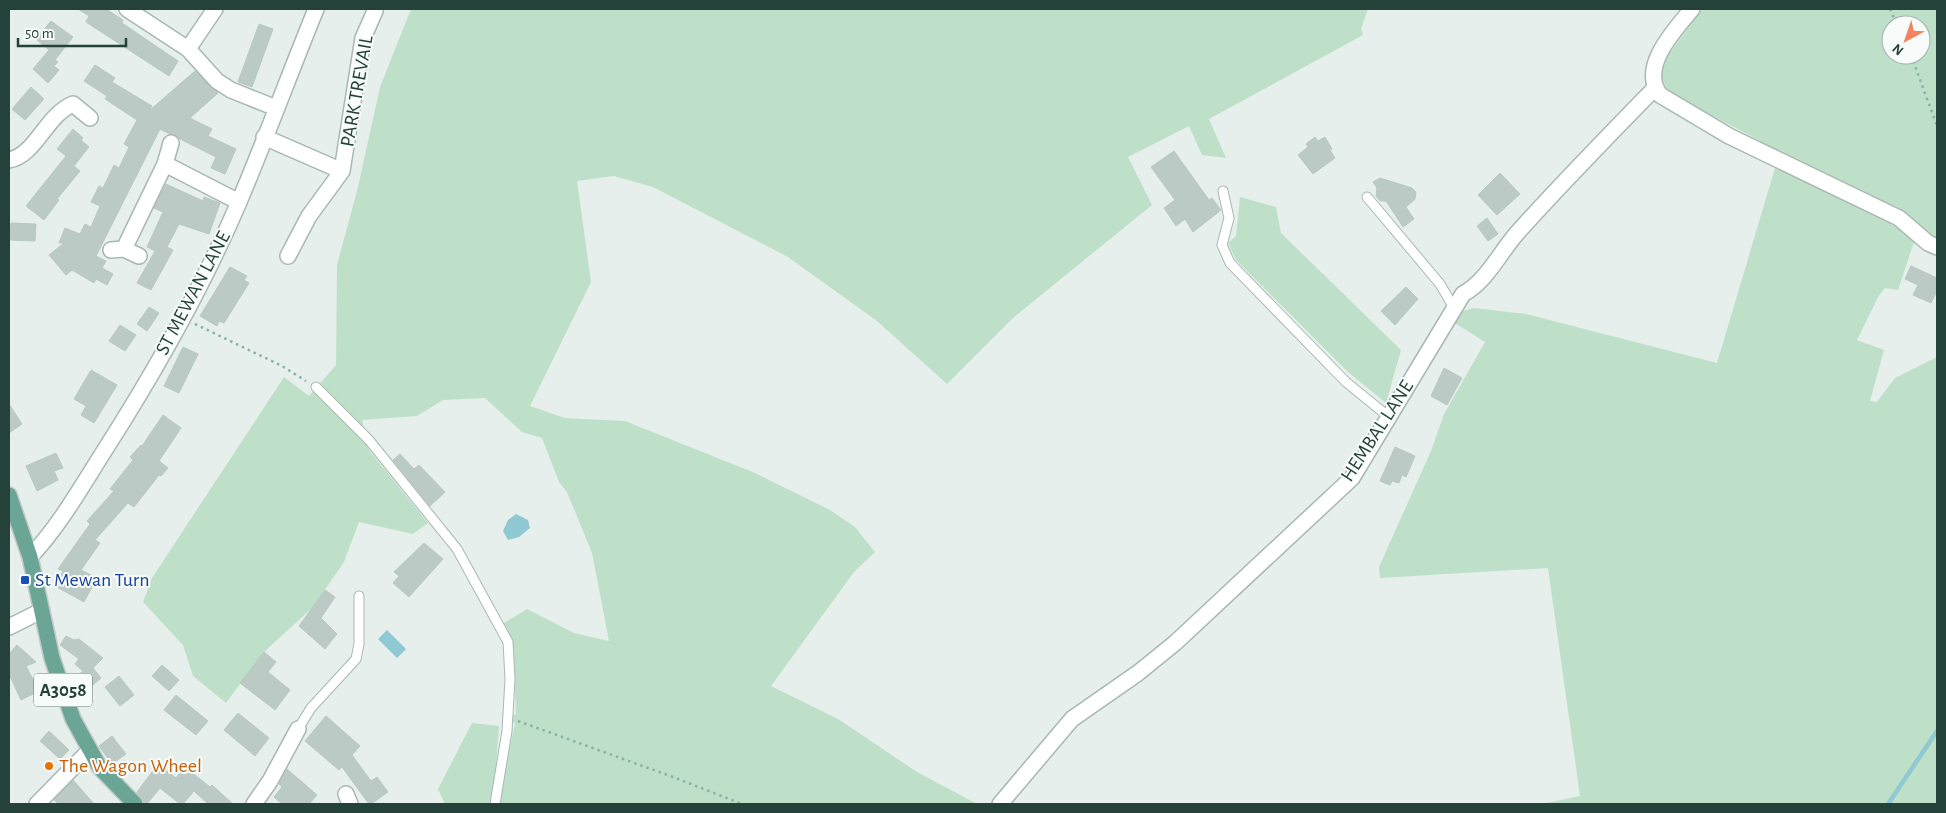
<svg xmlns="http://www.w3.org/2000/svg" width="1946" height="813" font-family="'Alegreya Sans',sans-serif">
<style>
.green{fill:#bfe0c8;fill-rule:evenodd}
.water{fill:#8ec9d4}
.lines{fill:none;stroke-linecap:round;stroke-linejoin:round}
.stream{stroke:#8ec9d4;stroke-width:4.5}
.building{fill:#bbcac4;stroke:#b8c9c2}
.service-casing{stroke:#a8b8b2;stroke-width:11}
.minor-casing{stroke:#a8b8b2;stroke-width:18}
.primary-casing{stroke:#c2cac8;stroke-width:18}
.path{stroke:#86b3a5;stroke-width:2.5;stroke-dasharray:2.5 4;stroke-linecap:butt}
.service{stroke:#fff;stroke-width:9}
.minor{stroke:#fff;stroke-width:15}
.primary{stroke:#6aa596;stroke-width:15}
.transit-dot{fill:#1a4fb4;stroke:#f7fbf9;stroke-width:2}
.food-dot{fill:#e8710a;stroke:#f7fbf9;stroke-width:2}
.labels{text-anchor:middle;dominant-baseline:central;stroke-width:4;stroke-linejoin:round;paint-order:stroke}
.shield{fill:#f7fbf9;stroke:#637a73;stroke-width:1}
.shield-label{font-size:19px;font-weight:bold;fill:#24423a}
.street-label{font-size:20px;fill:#24423a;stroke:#f7fbf9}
.transit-label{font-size:20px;fill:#164399;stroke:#f7fbf9;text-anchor:start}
.food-label{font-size:20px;fill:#c56008;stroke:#f7fbf9;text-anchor:start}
</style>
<rect width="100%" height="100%" fill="#e6efeb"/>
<!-- green -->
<path class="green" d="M411,9H1368L1361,29L1363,35L1209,119L1226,158L1202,155L1189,126L1128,157L1152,205L1014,317L947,384L877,321L788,257L653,187L614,176L577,181L591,282L530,406L565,418L625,421L755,473L830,510L855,527L875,552L854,572L771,686L838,719L917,772L977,804H498L515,723L508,718L516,714L513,643L504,623L527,609L574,633L609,641L592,553L567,492L559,482L542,438L522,432L485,398L443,400L417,416L362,420L369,450L428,523L413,534L359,522L344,562L313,607L264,652L226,703L193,676L183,645L143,602L152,578L284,377L309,396L336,365L337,265L358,187L380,87Z
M1702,9H1937V239L1854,190L1694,106L1667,90L1661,74L1667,57ZM1891,25H1921V55H1891Z
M1775,168L1888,219L1915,239L1898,290L1885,288L1878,297L1857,340L1884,350L1870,401L1877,402L1895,378L1937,357V804H1542L1580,796L1548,568L1380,578L1379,567L1431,451L1444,414L1485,342L1453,322L1459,312L1474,308L1526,314L1717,363Z
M1240,197L1276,207L1281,233L1401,350L1386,403L1348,372L1236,260L1228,243L1236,236Z
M472,723L499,726L495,781L490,804H445L438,789Z"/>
<!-- water -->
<path class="water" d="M516,514L528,520L530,528L519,537L508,540L503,531L508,520Z
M387,630L406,649L397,658L378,639Z"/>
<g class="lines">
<!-- stream -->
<path class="stream" d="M1888,804L1937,731"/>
</g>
<!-- building -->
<path class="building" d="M78,9H106L123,20L122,23L178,61L169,76L86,22L89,16Z
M51,21L73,37L55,60L58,62L54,66L59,70L48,83L33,69L49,50L36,39Z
M259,24L273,29L252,87L238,82Z
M95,65L115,78L112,82L152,106L149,111L195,71L218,93L190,118L212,129L208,136L236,149L225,174L211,168L216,157L160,129L96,256L106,261L102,268L113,274L107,285L96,279L94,283L72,270L66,275L49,255L64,243H59L65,228L80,234L85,224L91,227L100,206L91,202L99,186L103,188L114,165L119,168L129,147L124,144L137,120L105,99L107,96L84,81Z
M31,87L44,99L25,120L12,109Z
M73,129L83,138L81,140L89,147L74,166L80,171L57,199L59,200L44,220L26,206L66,156L57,149Z
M1315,137L1318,141L1325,137L1332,149L1330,150L1335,158L1313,174L1298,155L1308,147L1306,144Z
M1174,151L1209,200L1212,198L1221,210L1193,232L1185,219L1176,226L1164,208L1175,200L1151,167Z
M1500,173L1520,194L1497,215L1478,195Z
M1380,178L1412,188L1416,192L1415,199L1406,207L1414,219L1403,227L1386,201H1380L1376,196L1377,188L1373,182Z
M166,184L203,201L204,197L220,203L209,234L179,224L167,247L173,250L151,290L137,283L155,251L147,247L163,212L154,208Z
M1487,218L1498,234L1488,241L1477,226Z
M11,223L36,224L35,241L10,240Z
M1911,266L1937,278V291L1931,303L1913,295L1918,285L1905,279Z
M230,267L247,276L244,280L249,283L224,323L219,321L217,326L200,316Z
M1406,287L1418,299L1395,325L1381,311Z
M149,307L159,313L147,331L137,324Z
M120,325L136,335L125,351L109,341Z
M183,347L198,354L179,393L164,386Z
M1444,368L1462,378L1447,405L1431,396Z
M91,370L117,385L94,423L81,415L86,406L74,399Z
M9,404L22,424L9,433Z
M163,415L181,428L159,461L168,468L161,476L159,475L134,507L128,503L95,540L100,543L81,570L97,578L84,602L55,586L63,571L58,569L90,524L87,521L114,491L110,489L133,460L130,457L141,445L142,446Z
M1395,447L1415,456L1406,477L1402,475L1399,483L1392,481L1390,485L1380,481Z
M56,453L63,468L54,471L58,480L37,491L26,466Z
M400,454L414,469L419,465L445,492L430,506L393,460Z
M424,543L443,559L409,597L393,583L399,576L394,572Z
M325,590L335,597L321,618L337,634L325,649L299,626Z
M66,636L74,640L79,639L103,658L93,668L101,678L79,697L70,682L83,671L75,664L79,659L60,645Z
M17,645L36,662L26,666L39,691L21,700L9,674V654Z
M264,652L276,662L268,672L290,690L275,710L240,683Z
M162,665L179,680L169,691L152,676Z
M119,676L134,695L120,706L105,687Z
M176,695L208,721L196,735L164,710Z
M238,713L269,738L255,756L224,730Z
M326,716L360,746L352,755L371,781L377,777L388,792L371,804H369L342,767L339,770L305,741Z
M49,731L69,750L60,759L40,741Z
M112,736L126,754L112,764L99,746Z
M158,764L176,778L185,767L210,787L212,785L233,804H208L194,791L183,804H180L160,788L147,804H144L137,792Z
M287,769L317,795L309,804H282L274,797L282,787L279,784Z
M73,780L94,804H59L54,800Z"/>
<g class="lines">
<defs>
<path id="service" d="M1223,191L1229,218L1222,245L1230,263L1346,382L1389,417
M1367,197L1440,284L1454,308
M316,387L369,440L457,549L508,642L510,679L507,731L495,804
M298,729L311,708L356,659L359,644V596"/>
<path id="minor" d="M127,9L188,49L217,81L231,90L276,108
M1692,9C1674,31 1639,67 1660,95L1729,136L1899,218L1928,243L1937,247
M188,49L215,9
M264,137L342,171
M9,160C36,155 46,115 73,104L90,118
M165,164L171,143
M124,249L165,164L239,202
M111,250L124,249L139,256
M288,256L309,216L342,171L363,38L375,11
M30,557C61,524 83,484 108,445C157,368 203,286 239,202C266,138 290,73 316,9
M9,627L41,611
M346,794L350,804
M37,804L89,751
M254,804L270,781L298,729
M1000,804L1072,719L1138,673L1175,643L1352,478L1463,294C1487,281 1500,252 1518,232C1562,183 1609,135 1655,88"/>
<path id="primary" d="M9,495L30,557L52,658L73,719L100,768L135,804"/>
</defs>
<!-- service casing -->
<use href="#service" class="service-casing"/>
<!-- minor casing -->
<use href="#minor" class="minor-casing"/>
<!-- primary casing -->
<use href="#primary" class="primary-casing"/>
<!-- path -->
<path class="path" d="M1890,9L1897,25
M1911,55L1937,126
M195,324L282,366L306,381
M518,721L673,777L742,804"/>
<!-- service -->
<use href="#service" class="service"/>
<!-- minor -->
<use href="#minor" class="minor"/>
<!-- primary -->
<use href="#primary" class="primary"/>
</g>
<!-- markers -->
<rect class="transit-dot" x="20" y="575" width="10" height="10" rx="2.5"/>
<circle class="food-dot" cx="49" cy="766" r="5"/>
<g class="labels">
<!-- shield labels -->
<rect class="shield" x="34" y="673.5" width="58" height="33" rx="4"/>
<g class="shield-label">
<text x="63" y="690">A3058</text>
</g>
<!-- street labels -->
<g class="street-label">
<text transform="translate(357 91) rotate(-80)">PARK TREVAIL</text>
<text transform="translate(193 293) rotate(-62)">ST MEWAN LANE</text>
<text transform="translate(1377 431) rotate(-57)">HEMBAL LANE</text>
</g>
<!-- transit labels -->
<g class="transit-label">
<text x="35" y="580">St Mewan Turn</text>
</g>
<!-- food labels -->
<g class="food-label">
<text x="59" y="766">The Wagon Wheel</text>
</g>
</g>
<!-- border -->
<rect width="1946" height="813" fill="none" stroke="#24423a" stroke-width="20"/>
<!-- north arrow -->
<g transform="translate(1906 40) rotate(220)"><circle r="24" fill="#f7fbf9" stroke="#a3b1ad"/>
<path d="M0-4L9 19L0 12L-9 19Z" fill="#f4845f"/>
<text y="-8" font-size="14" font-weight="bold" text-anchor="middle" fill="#24423a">N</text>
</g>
<!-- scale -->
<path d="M18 38v8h108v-8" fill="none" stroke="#24423a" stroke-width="2.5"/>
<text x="25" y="38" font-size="15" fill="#24423a" stroke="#f7fbf9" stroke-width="4" paint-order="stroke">50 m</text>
</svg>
